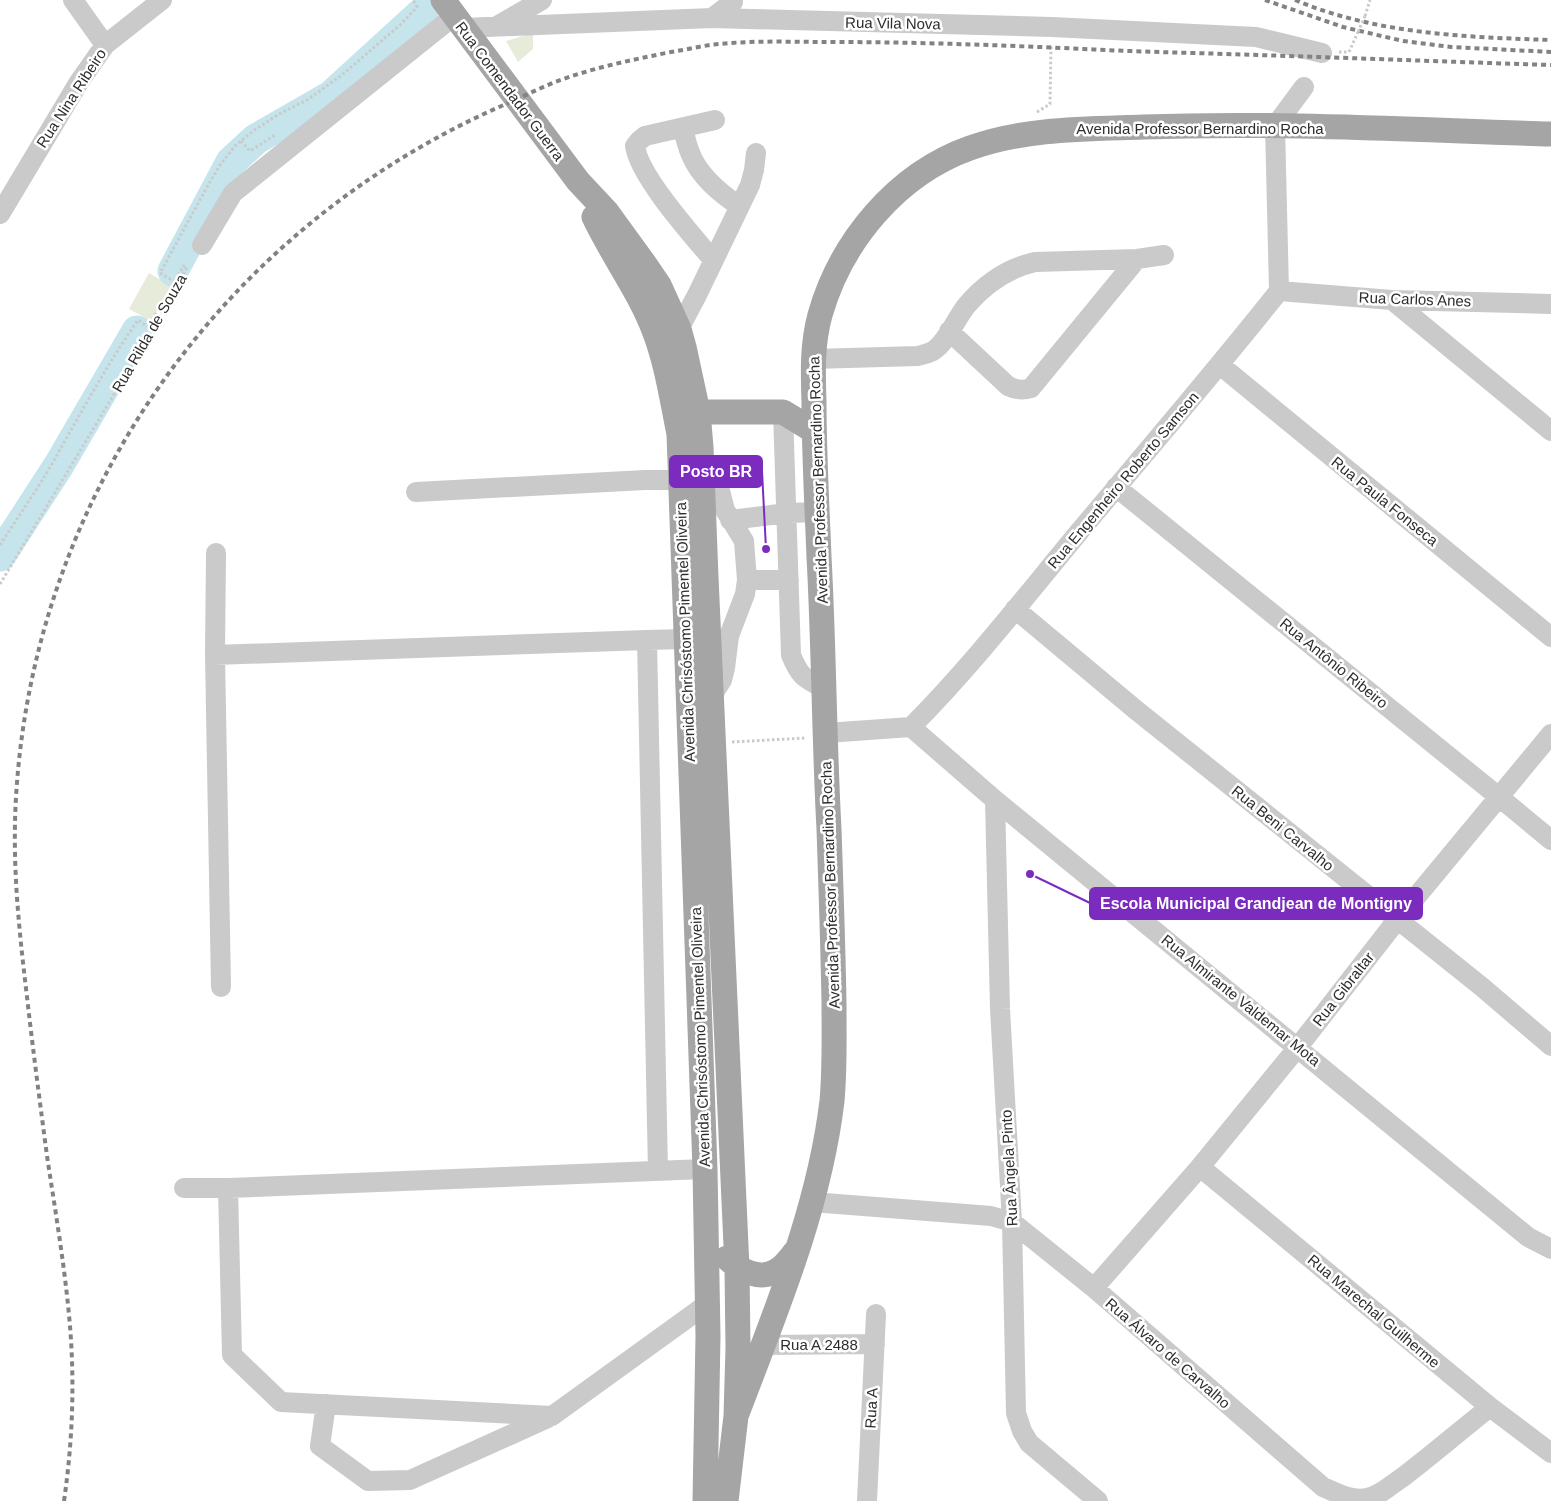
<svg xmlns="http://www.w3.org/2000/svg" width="1551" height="1501" font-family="Helvetica,sans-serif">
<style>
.green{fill:#e7ebda}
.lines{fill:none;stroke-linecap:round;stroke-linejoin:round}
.river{stroke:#c5e4ec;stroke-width:31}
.path{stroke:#cacaca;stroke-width:3;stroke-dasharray:2.5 2.5;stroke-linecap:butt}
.minor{stroke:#cacaca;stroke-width:20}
.major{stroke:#a5a5a5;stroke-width:25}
.rail{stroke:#828282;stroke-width:4;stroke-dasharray:5 4;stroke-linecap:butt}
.path-bridge{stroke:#cacaca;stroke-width:3;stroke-dasharray:2.5 2.5;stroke-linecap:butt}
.labels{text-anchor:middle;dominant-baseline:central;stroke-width:5;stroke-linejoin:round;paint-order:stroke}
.street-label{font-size:15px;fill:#2d2d2d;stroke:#fff}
.leader{fill:none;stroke:#7b2cbf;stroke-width:2}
.callout-dot{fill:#7b2cbf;stroke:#fff;stroke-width:2}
.callout{fill:#7b2cbf;stroke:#7b2cbf;stroke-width:2}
.callout-label{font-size:16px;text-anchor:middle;font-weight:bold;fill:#fff}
</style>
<rect width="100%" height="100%" fill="#fff"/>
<!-- green -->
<path class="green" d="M533,33V49L518,62L506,41Z
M149,273L171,286L151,321L129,309Z"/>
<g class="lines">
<!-- river -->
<path class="river" d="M173,271L231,162L256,139L331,96L423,12
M0,556L59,465L137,331"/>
<!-- path -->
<path class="path" d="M1365,16L1370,0
M1339,52H1349L1358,32
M1037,112L1050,104L1051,45
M241,141L250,151L275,135
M0,545C19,515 40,486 57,455C83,409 108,363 138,320L148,327L175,282
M0,584L149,336L187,267L183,266L175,282L160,273L207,187L220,165L235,146L253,131L279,114L307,100L342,75L400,25L417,7L413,0
M732,742L806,738"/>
<!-- minor -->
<path class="minor" d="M73,0L105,45
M712,18L733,2V0
M497,26L542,0
M463,28L712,18L1052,27L1256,37L1322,53
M683,128C685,137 687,146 691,155C700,177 720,193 739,206
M0,214L79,82L105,45L162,0
M202,245L233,193L454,16
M713,260C692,235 639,176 635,146L639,141L645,136L715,120
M1279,291L1392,300L1551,304
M1392,300L1551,431
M679,329L697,295L750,185L754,170L756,153
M949,331L1008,386C1016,390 1022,391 1031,388L1137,259
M813,359L918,356C923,355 929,353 933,351C948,341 956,318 967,305C985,284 1009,268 1035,262L1137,259L1164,255
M1220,365L1551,637
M783,412L791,655C800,677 804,678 825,689
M702,462L718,483L725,510L744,541L747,580L745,594L729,636L725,668L722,680L711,697
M1116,487L1499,797L1551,840
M416,492L645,480H680
M730,520L787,513L817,512
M747,580H789
M1015,609L1136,710L1482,987L1551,1046
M215,655L216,553
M911,727L995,800L1528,1237L1551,1249
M826,733L911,727C971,667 1025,597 1079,532C1146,452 1214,373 1279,291L1275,126L1304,87
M995,800L1000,1009L1012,1222L1016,1413L1022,1431L1029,1443L1098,1501
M221,987L215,655L647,640
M1200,1167L1490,1407L1551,1453
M658,1171L647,640L686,639
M184,1188H228L705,1169
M228,1188L232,1355L281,1402L552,1416L707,1304
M812,1202L991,1216L1012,1222L1094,1288L1323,1487C1337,1493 1351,1501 1367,1498C1380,1496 1392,1484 1403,1477C1433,1454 1461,1430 1490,1407
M1094,1288L1200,1167L1298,1047L1397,920L1551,734
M763,1345L875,1344
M326,1404L320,1446L368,1481L410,1480L548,1418
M867,1501L876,1314"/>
<!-- major -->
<path class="major" d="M443,0L578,181L607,212L644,263L659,285L679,329L684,347L698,412L701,447L706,577L737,1268L738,1348L736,1416L726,1501
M594,217C613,257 640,292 655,333C667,365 672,400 679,434L705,1169L708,1336L705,1501
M686,422L698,412H783L814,431
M727,1258C739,1270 759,1281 776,1271C784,1267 790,1258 795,1252
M736,1416C775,1313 819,1210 832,1101C835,1068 834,1036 834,1003C833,945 831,887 829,829C824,738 824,648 819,557C817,505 814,454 814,402C813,372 812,344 820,315C841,241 897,174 970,148C1026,128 1086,129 1143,127C1279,122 1415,130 1551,134"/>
<!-- rail -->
<path class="rail" d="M1265,0L1343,27L1403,41L1451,47L1551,52
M1295,0C1376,34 1464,37 1551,40
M64,1501C73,1439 75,1377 69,1315C64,1262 55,1209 47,1156C40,1103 33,1050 27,997C19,930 12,865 16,797C34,492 226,225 506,104C522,97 538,89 555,82C592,68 631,60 671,52C684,50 697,47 710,45C750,40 791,42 830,42C915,42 999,45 1084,49C1142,52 1200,53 1257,55C1355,58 1453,62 1551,65"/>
<!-- path-bridge -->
<path class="path-bridge" d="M1358,32L1365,16"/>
</g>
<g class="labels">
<!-- street labels -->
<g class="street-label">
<text transform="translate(893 23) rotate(1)">Rua Vila Nova</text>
<text transform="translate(510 91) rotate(53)">Rua Comendador Guerra</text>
<text transform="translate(71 98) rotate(-57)">Rua Nina Ribeiro</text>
<text x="1200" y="128">Avenida Professor Bernardino Rocha</text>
<text transform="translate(1415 299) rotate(2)">Rua Carlos Anes</text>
<text transform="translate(149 333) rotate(-60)">Rua Rilda de Souza</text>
<text transform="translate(818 480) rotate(-92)">Avenida Professor Bernardino Rocha</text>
<text transform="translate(1123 480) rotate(-50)">Rua Engenheiro Roberto Samson</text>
<text transform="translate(1385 501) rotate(39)">Rua Paula Fonseca</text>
<text transform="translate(685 632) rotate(-92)">Avenida Chrisóstomo Pimentel Oliveira</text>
<text transform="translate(1334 663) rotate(39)">Rua Antônio Ribeiro</text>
<text transform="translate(1283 828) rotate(39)">Rua Beni Carvalho</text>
<text transform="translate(830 885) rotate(-92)">Avenida Professor Bernardino Rocha</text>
<text transform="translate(1343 989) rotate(-52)">Rua Gibraltar</text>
<text transform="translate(1241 1000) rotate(39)">Rua Almirante Valdemar Mota</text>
<text transform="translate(700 1037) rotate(-92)">Avenida Chrisóstomo Pimentel Oliveira</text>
<text transform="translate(1009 1168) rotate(-93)">Rua Ângela Pinto</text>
<text transform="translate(1374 1311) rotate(40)">Rua Marechal Guilherme</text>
<text x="819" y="1344">Rua A 2488</text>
<text transform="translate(1168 1353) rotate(41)">Rua Álvaro de Carvalho</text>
<text transform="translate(871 1408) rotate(-87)">Rua A</text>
</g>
</g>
<!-- callouts -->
<path class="leader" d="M766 549L762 471M1030 874L1090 903"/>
<g class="callout-dot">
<circle cx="766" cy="549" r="5"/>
<circle cx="1030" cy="874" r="5"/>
</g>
<g class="callout">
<rect x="670" y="456" width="92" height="31" rx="5"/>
<rect x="1090" y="888" width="332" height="31" rx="5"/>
</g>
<g class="callout-label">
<text x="716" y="477">Posto BR</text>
<text x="1256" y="909">Escola Municipal Grandjean de Montigny</text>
</g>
</svg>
